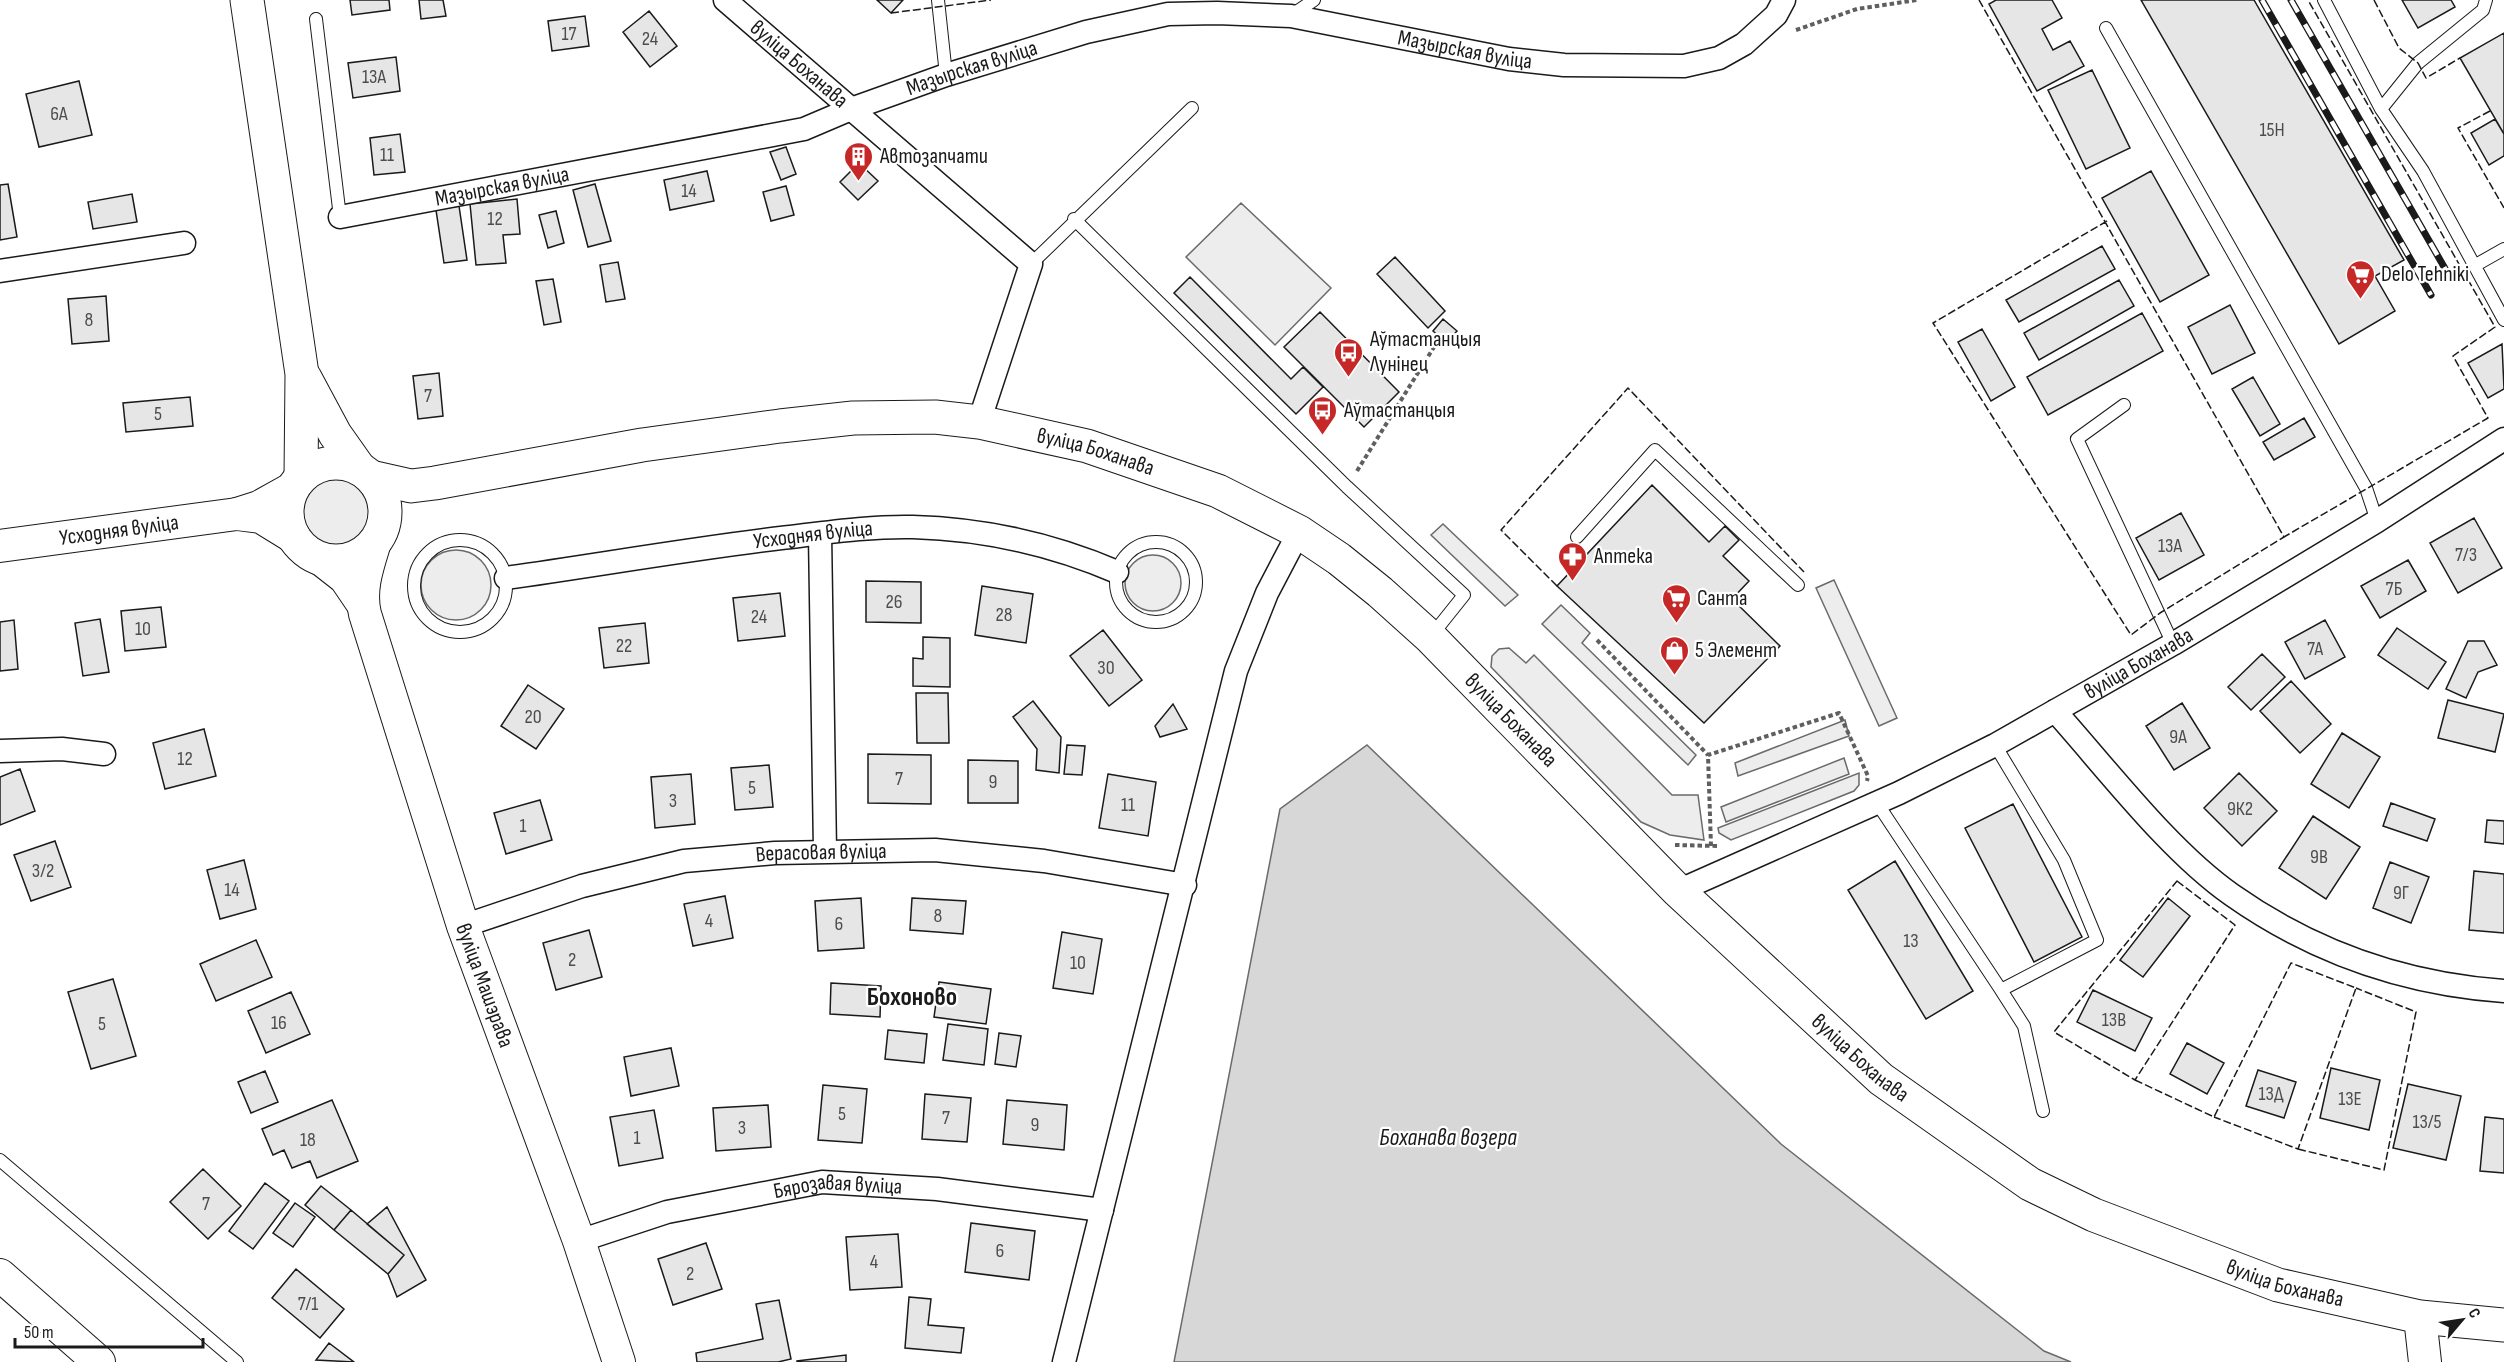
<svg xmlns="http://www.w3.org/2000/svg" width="2504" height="1362" font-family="'Sofia Sans Condensed',sans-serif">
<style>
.built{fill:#ededed;stroke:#6a6a6a;stroke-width:1.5}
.water{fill:#d7d7d7;stroke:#6a6a6a;stroke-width:1.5}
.building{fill:#e6e6e6;stroke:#1a1a1a;stroke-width:1.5}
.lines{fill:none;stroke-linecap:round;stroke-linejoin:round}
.lane-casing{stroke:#1a1a1a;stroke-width:14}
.street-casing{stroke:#1a1a1a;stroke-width:25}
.secondary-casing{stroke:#1a1a1a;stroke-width:34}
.primary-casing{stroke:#1a1a1a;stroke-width:35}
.path{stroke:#5f5f5f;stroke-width:4;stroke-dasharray:4.5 3;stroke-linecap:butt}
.lane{stroke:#fff;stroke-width:12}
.street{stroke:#fff;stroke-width:22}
.secondary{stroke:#fff;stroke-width:32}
.primary{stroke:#fff;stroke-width:33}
.rail-casing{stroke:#1a1a1a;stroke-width:7}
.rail{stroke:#fff;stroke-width:4.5;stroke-dasharray:14;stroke-linecap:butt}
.fence{stroke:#1a1a1a;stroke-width:1.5;stroke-dasharray:8 3;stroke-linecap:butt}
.labels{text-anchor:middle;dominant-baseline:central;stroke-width:4.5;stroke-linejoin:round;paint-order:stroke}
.number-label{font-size:20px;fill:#4d4d4d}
.street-label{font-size:22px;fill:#1a1a1a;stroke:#fff}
.poi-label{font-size:22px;fill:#1a1a1a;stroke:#fff;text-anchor:start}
.water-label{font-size:24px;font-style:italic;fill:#1a1a1a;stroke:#fff}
.quarter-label{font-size:26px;font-weight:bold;fill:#1a1a1a;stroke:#fff}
</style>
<rect width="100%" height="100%" fill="#fff"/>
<!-- built -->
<path class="built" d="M1241,203L1331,288L1275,345L1186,257Z
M299 511a37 37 0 1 1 74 0a37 37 0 1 1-74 0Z
M1443,524L1518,595L1505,606L1431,535Z
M421 585a35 35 0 1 1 70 0a35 35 0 1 1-70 0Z
M1125 583a28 28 0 1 1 56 0a28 28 0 1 1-56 0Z
M1834,580L1897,718L1879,726L1816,588Z
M1561,605L1590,633L1582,643L1696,755L1688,765L1542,624Z
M1509,648L1526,663L1534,655L1672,795H1698L1704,840L1670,835L1641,822L1491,667L1492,656L1499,649Z
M1845,720L1849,736L1738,776L1735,763Z
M1844,758L1849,774L1726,822L1721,807Z
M1859,773V785L1854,791L1731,840L1719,833L1718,828Z"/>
<!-- water -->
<path class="water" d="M1367,745L1781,1144L2044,1351L2071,1362H1174L1280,809Z"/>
<!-- building -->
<path class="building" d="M350,0H389L390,10L352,15Z
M419,0H443L446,16L421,19Z
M877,0H903L891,13Z
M1996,0H2052L2062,18L2042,29L2053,50L2070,41L2084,66L2037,91L1989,4Z
M2141,0H2254L2404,260L2375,276L2395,311L2339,344Z
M2402,0H2451L2455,7L2418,28Z
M649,11L677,46L650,67L623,32Z
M585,16L589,46L552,51L548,21Z
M2504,33V134L2460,58Z
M396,57L400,91L353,98L348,63Z
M2092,70L2130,148L2086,169L2048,90Z
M79,81L92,135L39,147L26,94Z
M2495,119L2504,134V156L2489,165L2471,133Z
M400,134L405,172L374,175L370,138Z
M786,147L796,174L781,180L770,152Z
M859,163L878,181L858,200L840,182Z
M707,171L714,201L670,210L664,180Z
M2151,171L2209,275L2160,302L2102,198Z
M8,184L17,237L0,240V185Z
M595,184L611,241L588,247L573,190Z
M786,186L794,215L771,221L763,192Z
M132,194L137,222L93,229L88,202Z
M517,199L520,234L503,235L506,263L476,265L470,204Z
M459,206L467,260L444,263L436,210Z
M556,211L564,243L548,248L539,215Z
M2102,246L2115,269L2019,322L2006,300Z
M1395,257L1445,311L1428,328L1377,274Z
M618,262L625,299L606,302L600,265Z
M1190,277L1291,379L1303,367L1323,387L1296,414L1174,293Z
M553,279L561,322L544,325L536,281Z
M2119,280L2134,306L2039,360L2024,333Z
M106,296L109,341L72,344L68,299Z
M2230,305L2255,353L2212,374L2188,327Z
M1320,312L1399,392L1364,427L1284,347Z
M2142,313L2163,351L2048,415L2027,377Z
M1443,319L1457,331L1446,343L1433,331Z
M1982,329L2015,387L1991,401L1958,342Z
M2502,344L2504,389L2488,398L2468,363Z
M439,373L443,416L418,419L413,376Z
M2253,377L2280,424L2260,436L2232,389Z
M190,397L193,426L126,432L123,403Z
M2304,418L2315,437L2274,460L2263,442Z
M1652,485L1709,542L1725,526L1739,540L1723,556L1749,581L1732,599L1780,646L1704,723L1557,586Z
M2181,513L2204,555L2159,580L2136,538Z
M2474,518L2502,568L2458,593L2430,543Z
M2408,560L2426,591L2380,618L2361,586Z
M866,581L921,582V623L866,622Z
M982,586L1033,594L1026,643L975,635Z
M780,593L785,636L738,641L733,598Z
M161,607L166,647L125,651L121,611Z
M100,619L109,672L83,676L75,623Z
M14,620L18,669L0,671V622Z
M2325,620L2345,657L2305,679L2285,642Z
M645,623L649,663L604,668L599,628Z
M2397,628L2446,662L2428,689L2378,655Z
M1103,630L1142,680L1109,706L1070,656Z
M923,637L950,638V687L913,686V658L923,659Z
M2468,641H2484L2497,665L2478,672L2466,698L2446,689Z
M2262,654L2285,677L2251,710L2228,687Z
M2291,681L2331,724L2300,753L2260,711Z
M528,685L564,709L536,749L501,726Z
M916,693H948L949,743H917Z
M2448,700L2504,714L2495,752L2438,738Z
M1033,701L1061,737L1059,773L1036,770L1037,749L1013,717Z
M2182,703L2210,748L2174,770L2146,726Z
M1173,704L1187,729L1160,737L1155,726Z
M204,729L216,776L165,789L153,743Z
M2342,733L2380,757L2349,808L2311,784Z
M1067,745L1085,746L1082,775L1064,774Z
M868,754L931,755V804L868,803Z
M968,760L1018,761V803H968Z
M769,765L773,807L735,810L731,768Z
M20,769L35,811L0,825V777Z
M2239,773L2277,811L2242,846L2204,808Z
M691,774L695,824L655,828L651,777Z
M1108,774L1156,782L1148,836L1099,828Z
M540,800L552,840L506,854L494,813Z
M2391,803L2435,819L2427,841L2383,826Z
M2013,804L2082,937L2034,962L1965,828Z
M2313,816L2360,847L2326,899L2279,868Z
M2487,820L2504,821V844L2485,842Z
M55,841L71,887L31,901L14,855Z
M244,860L256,909L220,919L207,870Z
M1895,861L1973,991L1926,1019L1848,890Z
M2390,862L2429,877L2411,923L2373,908Z
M2474,871L2504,874V933L2469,930Z
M725,896L733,938L693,946L684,904Z
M861,898L864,948L818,951L815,901Z
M912,898L966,901L963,934L910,930Z
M2168,898L2190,916L2143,977L2120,960Z
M589,930L602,977L556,990L543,943Z
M1062,932L1102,939L1093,994L1053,988Z
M256,940L272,977L216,1001L200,964Z
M113,979L136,1056L91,1069L68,992Z
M939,982L991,989L986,1024L934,1017Z
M831,983L881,986L880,1017L830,1014Z
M2093,990L2152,1018L2135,1051L2077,1022Z
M291,992L310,1034L266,1053L248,1011Z
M948,1024L988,1029L984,1065L943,1060Z
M888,1030L927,1034L924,1063L885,1059Z
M999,1033L1021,1036L1016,1067L995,1064Z
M2187,1043L2224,1063L2207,1094L2170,1074Z
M671,1048L679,1086L631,1096L624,1057Z
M2331,1068L2380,1080L2369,1130L2320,1118Z
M2258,1070L2296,1082L2284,1118L2246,1106Z
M265,1071L278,1102L251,1113L238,1082Z
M2408,1084L2461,1096L2446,1160L2393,1148Z
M823,1085L867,1089L862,1143L818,1140Z
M925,1094L971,1098L967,1142L922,1139Z
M332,1100L358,1161L317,1178L310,1161L292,1168L284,1150L273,1155L262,1129Z
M1007,1100L1067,1105L1064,1150L1003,1144Z
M768,1105L771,1147L716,1151L713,1108Z
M654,1110L663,1158L619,1166L610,1117Z
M2485,1117L2504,1119V1173L2480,1171Z
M203,1169L241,1206L208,1239L170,1202Z
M265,1183L289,1201L253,1249L229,1231Z
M321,1186L351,1210L334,1230L305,1205Z
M295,1203L315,1217L293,1247L273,1233Z
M387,1207L426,1280L397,1297L388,1274L404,1255L367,1224Z
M351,1210L404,1255L388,1274L334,1230Z
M971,1223L1035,1231L1029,1280L965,1272Z
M898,1234L902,1287L850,1290L846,1237Z
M706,1243L722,1289L673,1305L658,1259Z
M296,1269L344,1309L320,1338L272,1298Z
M909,1297L931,1299L928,1325L964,1328L961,1353L905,1348Z
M779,1300L791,1359L778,1362H697L696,1353L763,1339L756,1304Z
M329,1343L354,1362L316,1360Z
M846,1355V1362H797V1361Z"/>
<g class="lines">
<defs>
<path id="lane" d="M938,0L946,75
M2324,0L2381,109L2423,171L2504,320
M1292,15L1314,0
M316,19L340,217
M2106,28L2366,488L2377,521
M2381,109L2418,63L2483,10L2486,0
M1074,219L1347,487L1464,595L1432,635
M1031,264L1192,108
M2474,266L2504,249
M2124,405L2077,439L2173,644
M1577,537L1655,450L1798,585
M414 586a46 46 0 1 1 92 0a46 46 0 1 1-92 0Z
M1116 582a40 40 0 1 1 80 0a40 40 0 1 1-80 0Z
M1877,803L2001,990L2097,940L2064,860L1995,745
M2001,990L2024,1026L2043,1111
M0,1160L237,1362"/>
<g id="street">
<path id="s1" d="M725,0L1031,264L979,422"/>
<path id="s2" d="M340,217L804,129L851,109L946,75L1086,32L1168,14L1217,13L1291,16L1509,59L1564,65L1684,66L1719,58L1744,44L1776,15L1784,0"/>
<path d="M0,271L184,243"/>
<path d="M820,534L825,851"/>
<path id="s3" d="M506,578C598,565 689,549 781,538C824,533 870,526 913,527C984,529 1052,544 1117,572"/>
<path d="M2055,711C2107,769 2169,851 2232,895C2313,952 2405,984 2504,991"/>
<path d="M0,751L62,749L104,754"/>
<path id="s4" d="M1678,891L1899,793L1995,745L2173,644L2377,521L2504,439"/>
<path id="s5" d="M463,926L582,886L684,861L775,853L935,850L1044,861L1185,885"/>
<path id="s6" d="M579,1241L667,1212L822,1182L937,1189L1102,1210"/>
<path d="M1064,1362L1236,671L1267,593L1299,532"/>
</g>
<g id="secondary">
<path d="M237,514L261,517L295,538"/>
<path id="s7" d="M375,542C368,565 359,589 365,614L463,926L579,1241L619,1362"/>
<path id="s8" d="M0,546L237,514L259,507L293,488"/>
<path d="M322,560L345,578L362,603"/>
<path d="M0,1275L99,1362"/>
<path d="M2420,1317L2425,1362"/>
</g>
<g id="primary">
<path d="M247,0L302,374L301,477"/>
<path d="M305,378L335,434L359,468"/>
<circle cx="336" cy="512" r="49"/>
<path id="s9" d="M371,477L411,486L435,483L642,445L780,426L853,418L935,417L979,422L1087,446L1218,491L1299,532L1339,559L1380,592L1430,637L1678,891L1881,1079L2030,1184L2094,1215L2278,1285L2420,1317L2504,1325"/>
</g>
</defs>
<!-- lane casing -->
<use href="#lane" class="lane-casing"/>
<!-- street casing -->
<use href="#street" class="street-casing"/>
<!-- secondary casing -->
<use href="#secondary" class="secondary-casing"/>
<!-- primary casing -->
<use href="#primary" class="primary-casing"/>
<!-- path -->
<path class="path" d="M1796,30L1857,9L1917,0
M1357,471L1434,347
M1597,640L1708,755
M1675,845L1718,846
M1711,846L1708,755L1839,713L1868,776L1867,781"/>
<!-- lane -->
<use href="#lane" class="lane"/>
<!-- street -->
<use href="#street" class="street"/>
<!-- secondary -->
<use href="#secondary" class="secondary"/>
<!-- primary -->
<use href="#primary" class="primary"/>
<defs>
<path id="rail" d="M2262,0L2431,295
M2291,0L2451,279"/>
</defs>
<!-- rail casing -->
<use href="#rail" class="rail-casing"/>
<!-- rail -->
<use href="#rail" class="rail"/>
<!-- fence -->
<path class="fence" d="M1979,0L2284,537L2488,418L2453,356L2495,327L2308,0
M2374,0L2399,48L2418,63L2426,78L2460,58
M891,13L991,0
M2490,111L2458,128L2504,208
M2107,221L1933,323L2131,635L2160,613L2284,537
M1557,586L1501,530L1628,388L1804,572
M2177,881L2235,925L2135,1080L2054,1032Z
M2135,1080L2214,1117L2291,963L2356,988L2298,1149L2214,1117
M2298,1149L2384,1170L2416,1012L2356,988"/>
</g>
<!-- icons -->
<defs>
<symbol id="building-pin" viewBox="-11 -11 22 30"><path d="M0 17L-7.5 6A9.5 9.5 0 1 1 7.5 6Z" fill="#c62828" stroke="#fff"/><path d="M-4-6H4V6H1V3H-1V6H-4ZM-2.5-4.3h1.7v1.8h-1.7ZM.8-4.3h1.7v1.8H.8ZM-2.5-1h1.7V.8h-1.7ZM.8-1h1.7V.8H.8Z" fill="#fff"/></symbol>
<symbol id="supermarket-pin" viewBox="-11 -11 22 30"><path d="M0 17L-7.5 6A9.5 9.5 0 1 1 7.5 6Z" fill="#c62828" stroke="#fff"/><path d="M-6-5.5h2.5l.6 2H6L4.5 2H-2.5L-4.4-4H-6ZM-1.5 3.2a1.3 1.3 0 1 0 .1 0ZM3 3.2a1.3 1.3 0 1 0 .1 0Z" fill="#fff"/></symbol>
<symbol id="bus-pin" viewBox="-11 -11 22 30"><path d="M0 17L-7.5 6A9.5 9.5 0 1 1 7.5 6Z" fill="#c62828" stroke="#fff"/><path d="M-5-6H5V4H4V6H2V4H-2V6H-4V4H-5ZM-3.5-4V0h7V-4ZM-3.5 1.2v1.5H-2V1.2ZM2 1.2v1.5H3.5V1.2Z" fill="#fff"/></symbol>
<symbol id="pharmacy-pin" viewBox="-11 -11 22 30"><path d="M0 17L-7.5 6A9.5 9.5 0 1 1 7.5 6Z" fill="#c62828" stroke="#fff"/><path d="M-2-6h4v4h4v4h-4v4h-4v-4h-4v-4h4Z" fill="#fff"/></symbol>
<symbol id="shop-pin" viewBox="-11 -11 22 30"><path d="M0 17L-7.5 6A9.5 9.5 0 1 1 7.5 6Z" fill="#c62828" stroke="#fff"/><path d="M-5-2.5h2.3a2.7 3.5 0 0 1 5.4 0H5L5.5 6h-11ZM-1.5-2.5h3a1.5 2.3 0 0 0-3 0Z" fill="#fff"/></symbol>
</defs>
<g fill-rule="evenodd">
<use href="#building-pin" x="842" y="140" width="33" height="45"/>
<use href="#supermarket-pin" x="2344" y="258" width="33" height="45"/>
<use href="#bus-pin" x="1332" y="336" width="33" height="45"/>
<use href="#bus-pin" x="1306" y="394" width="33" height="45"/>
<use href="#pharmacy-pin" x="1556" y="540" width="33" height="45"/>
<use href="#supermarket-pin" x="1660" y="582" width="33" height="45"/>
<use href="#shop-pin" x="1658" y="634" width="33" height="45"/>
</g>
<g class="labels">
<!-- number labels -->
<g class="number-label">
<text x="569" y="34">17</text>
<text x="650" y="39">24</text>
<text x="374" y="77">13А</text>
<text x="59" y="114">6А</text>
<text x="2272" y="130">15Н</text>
<text x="387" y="155">11</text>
<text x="689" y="191">14</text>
<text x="495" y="219">12</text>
<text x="89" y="320">8</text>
<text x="428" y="396">7</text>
<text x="158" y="414">5</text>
<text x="2170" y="546">13А</text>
<text x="2466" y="555">7/3</text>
<text x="2394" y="589">7Б</text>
<text x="894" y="602">26</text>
<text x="1004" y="615">28</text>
<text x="759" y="617">24</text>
<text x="143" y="629">10</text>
<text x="624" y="646">22</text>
<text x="2315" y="649">7А</text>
<text x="1106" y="668">30</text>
<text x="533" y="717">20</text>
<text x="2178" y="737">9А</text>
<text x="185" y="759">12</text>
<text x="899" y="779">7</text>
<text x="993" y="782">9</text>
<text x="752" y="788">5</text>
<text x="673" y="801">3</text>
<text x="1128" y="805">11</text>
<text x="2240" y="809">9К2</text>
<text x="523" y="826">1</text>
<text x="2319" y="857">9В</text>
<text x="43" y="871">3/2</text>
<text x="232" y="890">14</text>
<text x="2401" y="893">9Г</text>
<text x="938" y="916">8</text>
<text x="709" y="921">4</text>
<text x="839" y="924">6</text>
<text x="1911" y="941">13</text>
<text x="572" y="960">2</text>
<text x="1078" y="963">10</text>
<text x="2114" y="1020">13В</text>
<text x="279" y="1023">16</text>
<text x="102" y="1024">5</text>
<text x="2271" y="1094">13Д</text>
<text x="2350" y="1099">13Е</text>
<text x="842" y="1114">5</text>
<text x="946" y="1118">7</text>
<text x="2427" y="1122">13/5</text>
<text x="1035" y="1125">9</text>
<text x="742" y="1128">3</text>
<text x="637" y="1138">1</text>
<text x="308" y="1140">18</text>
<text x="206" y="1204">7</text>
<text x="1000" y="1251">6</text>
<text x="874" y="1262">4</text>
<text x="690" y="1274">2</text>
<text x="308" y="1304">7/1</text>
</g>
<!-- street labels -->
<g class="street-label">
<text stroke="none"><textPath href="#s2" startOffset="1155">Мазырская вуліца</textPath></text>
<text stroke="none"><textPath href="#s1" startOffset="98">вуліца Боханава</textPath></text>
<text stroke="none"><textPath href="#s2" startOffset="651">Мазырская вуліца</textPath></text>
<text stroke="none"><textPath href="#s2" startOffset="165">Мазырская вуліца</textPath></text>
<text stroke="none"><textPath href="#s9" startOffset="735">вуліца Боханава</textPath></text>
<text stroke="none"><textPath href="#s8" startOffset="120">Усходняя вуліца</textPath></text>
<text stroke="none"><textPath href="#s3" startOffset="310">Усходняя вуліца</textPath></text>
<text stroke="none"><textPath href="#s4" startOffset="514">вуліца Боханава</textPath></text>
<text stroke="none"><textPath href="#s9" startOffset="1239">вуліца Боханава</textPath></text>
<text stroke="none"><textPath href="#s5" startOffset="368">Верасовая вуліца</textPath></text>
<text stroke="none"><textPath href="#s7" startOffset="464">вуліца Машэрава</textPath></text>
<text stroke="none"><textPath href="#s9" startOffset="1725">вуліца Боханава</textPath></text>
<text stroke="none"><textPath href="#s6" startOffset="266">Бярозавая вуліца</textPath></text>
<text stroke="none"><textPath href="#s9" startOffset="2211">вуліца Боханава</textPath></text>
</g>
<!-- poi labels -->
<g class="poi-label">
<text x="880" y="156">Автозапчати</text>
<text x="2381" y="274">Delo Tehniki</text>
<text x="1370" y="339">Аўтастанцыя<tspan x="1370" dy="25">Лунінец</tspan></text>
<text x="1344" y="410">Аўтастанцыя</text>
<text x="1594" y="556">Аптека</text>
<text x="1697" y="598">Санта</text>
<text x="1695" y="650">5 Элемент</text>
</g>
<!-- water labels -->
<g class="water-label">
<text x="1448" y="1137">Боханава возера</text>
</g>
<!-- quarter labels -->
<g class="quarter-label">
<text x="912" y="997">Бохоново</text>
</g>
</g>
<!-- north arrow -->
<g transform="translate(2462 1320) rotate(61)" stroke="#ffffff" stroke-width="4.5" paint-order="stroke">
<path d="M0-4.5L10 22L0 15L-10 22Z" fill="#1a1a1a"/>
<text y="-9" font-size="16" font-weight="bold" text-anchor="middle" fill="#1a1a1a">С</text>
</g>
<!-- scale -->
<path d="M15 1338v9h188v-9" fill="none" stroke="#1a1a1a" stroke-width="3"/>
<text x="24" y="1338" font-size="18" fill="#1a1a1a" stroke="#ffffff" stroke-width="4.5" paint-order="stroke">50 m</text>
</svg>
